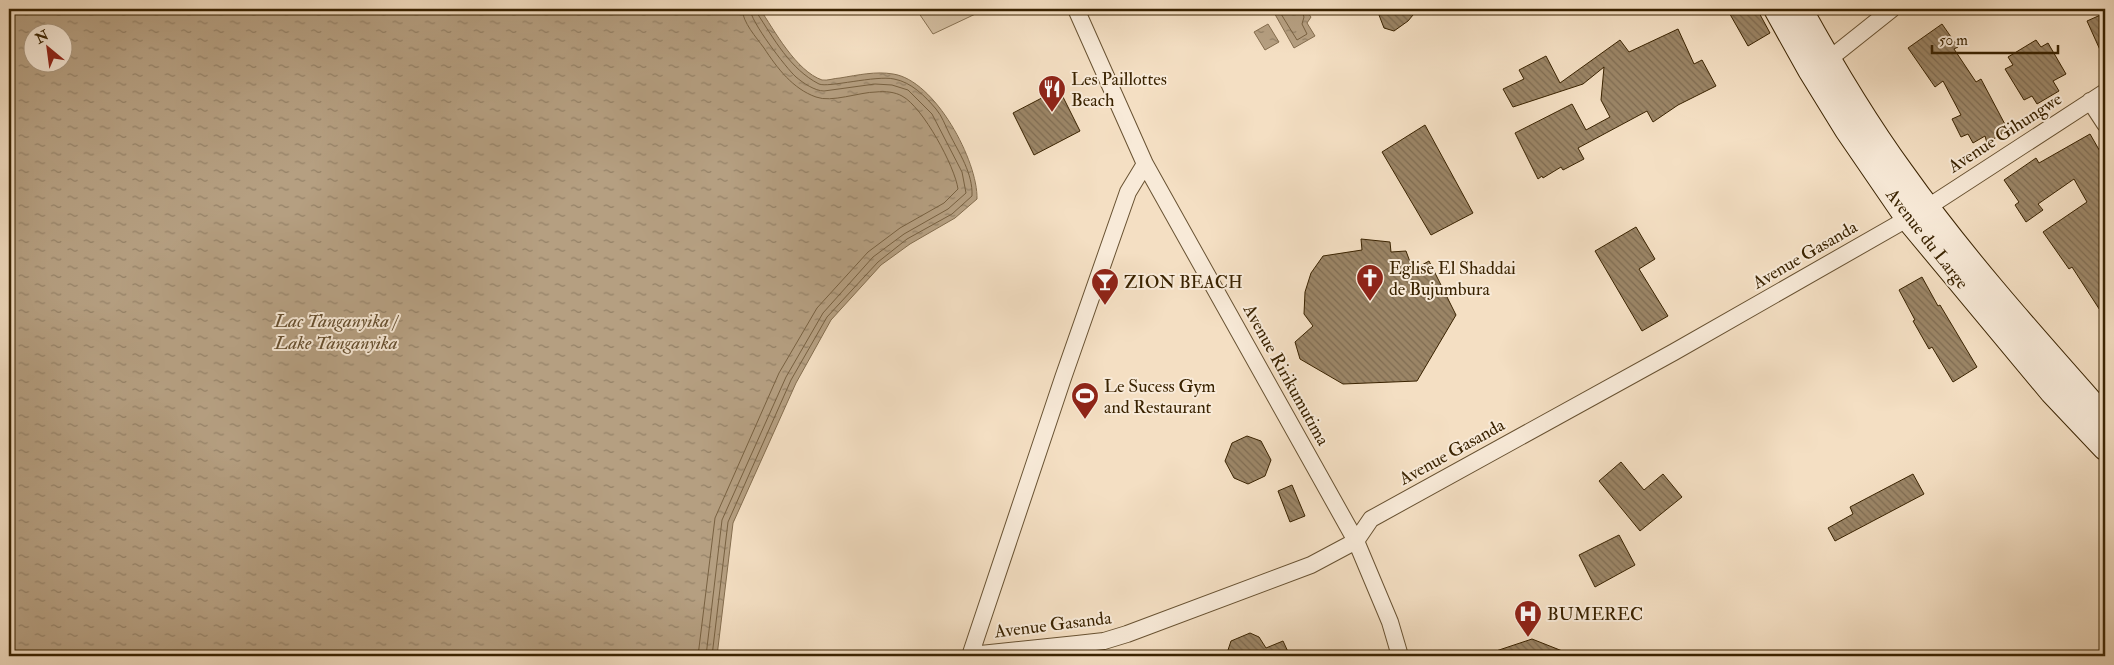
<svg xmlns="http://www.w3.org/2000/svg" width="2114" height="665" font-family="'IM FELL Double Pica',serif">
<style>
.garden{fill:#d4bfa2;stroke:#877152}
.water{fill:url(#water-ripples);stroke:#846d4e;fill-rule:evenodd}
.lines{fill:none;stroke-linecap:round;stroke-linejoin:round}
.shore{stroke:#786141;stroke-width:1}
.building{fill:url(#building-back-hatch);stroke:#3a2301}
.street-casing{stroke:#685232;stroke-width:18}
.secondary-casing{stroke:#3a2301;stroke-width:26}
.street{stroke:#f8ead8;stroke-width:16}
.secondary{stroke:#f8ead8;stroke-width:24}
.labels{text-anchor:middle;dominant-baseline:central;stroke-width:4;stroke-linejoin:round;paint-order:stroke}
.poi-label{font-size:18px;fill:#3a2301;stroke:#f8ead8;text-anchor:start}
.street-label{font-size:18px;fill:#3a2301;stroke:#f8ead8}
.water-label{font-size:19px;font-style:italic;fill:#654e2e;stroke:#f8ead8}
</style>
<defs>
<pattern id="water-ripples" width="26" height="14" patternUnits="userSpaceOnUse" patternTransform="scale(1.25)"><rect width="26" height="14" fill="#b59f81"/><path d="M2 4q2-2 4 0t4 0M15 11q2-2 4 0t4 0" fill="none" stroke="#948167"/></pattern>
<pattern id="building-back-hatch" width="6" height="6" patternUnits="userSpaceOnUse" patternTransform="scale(1.25)"><rect width="6" height="6" fill="#9b8566"/><path d="M-1 5l2 2M0 0l6 6M5-1l2 2" fill="none" stroke="#7f6c52"/></pattern>
</defs>
<rect width="100%" height="100%" fill="#f4dfc3"/>
<filter id="stains"><feTurbulence type="fractalNoise" baseFrequency=".004" numOctaves="4"/><feColorMatrix values="0 0 0 0 .2 0 0 0 0 .09 0 0 0 0 .02 0 0 0 .5 -.17"/></filter>
<radialGradient id="worn" r=".72"><stop offset=".6" stop-color="#630" stop-opacity="0"/><stop offset="1" stop-color="#630" stop-opacity=".3"/></radialGradient>
<!-- garden -->
<path class="garden" d="M916,9H986L933,34Z"/>
<!-- water -->
<path class="water" d="M9,9H760C774,30 796,71 822,80C827,81 835,78 840,78C858,75 876,71 893,74C935,80 978,161 977,199L955,218L910,244L881,265L831,320L796,383L733,523L717,656H9ZM32,32H62V62H32Z
M1272,9H1305L1311,17L1307,23L1315,36L1294,48Z
M1268,24L1279,42L1265,50L1254,32Z"/>
<g class="lines">
<!-- shore -->
<path class="shore" d="M1278,9L1297,40L1307,34L1302,24L1304,17L1301,9
M698,656L715,518L779,373L817,308L868,252L900,228L944,203L958,189C955,167 923,107 902,96C895,92 885,91 876,92C860,92 831,103 816,97C793,89 777,68 764,48C756,37 743,23 742,9
M706,656L722,520L786,377L823,313L873,257L904,234L948,209L966,193L962,172L932,114L908,90L892,85L875,84L824,91C815,91 803,83 796,77C786,68 750,21 750,9
M712,656L728,522L791,380L827,317L878,262L907,239L952,214L972,196C973,173 959,153 949,133C945,125 942,116 936,109C925,96 911,82 894,79C876,75 828,88 819,84C790,69 774,39 757,13L756,9"/>
</g>
<!-- building -->
<path class="building" d="M1381,9H1418L1408,21L1394,31L1384,28L1379,15Z
M1727,9H1757L1770,33L1748,46Z
M2105,13V61L2087,21Z
M1942,24L1958,47L1954,49L1976,82L1981,79L2008,130L1987,143L1985,136L1973,143L1968,134L1961,137L1952,119L1961,115L1943,81L1935,87L1908,48Z
M1678,29L1694,64L1702,60L1716,86L1678,105L1653,122L1647,111L1578,148L1584,159L1563,170L1561,167L1543,178L1542,176L1538,179L1515,133L1572,104L1586,130L1610,117L1601,100L1604,67L1583,84L1513,107L1503,89L1524,79L1519,70L1546,56L1560,83L1620,40L1629,52Z
M2036,40L2041,47L2048,43L2066,74L2053,81L2059,91L2037,104L2032,96L2024,100L2005,69L2013,65L2008,57Z
M1059,89L1080,131L1034,155L1013,113Z
M1425,125L1473,213L1431,235L1382,152Z
M2090,134L2105,160V318L2072,267L2069,269L2043,232L2087,202L2074,179L2038,204L2043,210L2026,222L2015,205L2019,202L2004,180L2036,158L2039,163Z
M1636,227L1655,259L1639,269L1668,316L1642,331L1595,251Z
M1361,239L1390,242L1391,252L1406,251L1413,270L1429,261L1456,315L1417,381L1343,384L1300,359L1295,342L1313,326L1304,314L1305,292L1311,273L1323,256L1362,250Z
M1922,277L1938,306L1940,305L1977,367L1953,382L1932,347L1929,349L1913,321L1915,320L1899,290Z
M1247,436L1261,441L1271,460L1265,476L1248,484L1234,478L1225,461L1232,443Z
M1621,462L1644,490L1663,474L1682,497L1640,531L1599,481Z
M1913,474L1924,494L1835,541L1828,528L1853,514L1850,507Z
M1292,485L1305,516L1290,522L1278,491Z
M1619,535L1635,565L1595,587L1579,555Z
M1250,633L1259,637L1266,648L1283,641L1290,656H1226L1231,641Z
M1532,639L1575,656H1487V654Z"/>
<g class="lines">
<defs>
<path id="street" d="M1076,9L1145,164L1356,541L1390,622L1400,656
M1821,64L1828,60L1892,9
M2090,101L2105,124
M971,655L1077,644L1104,641L1127,634L1311,565L1356,541L1371,519L1674,352L1928,207L2105,92
M970,656L1063,378L1128,192L1145,164"/>
<path id="secondary" d="M1776,9L1810,70L1847,130L1908,219L2052,392L2105,448
M1800,9C1831,65 1864,121 1902,173C1963,259 2035,339 2105,418"/>
</defs>
<!-- street casing -->
<use href="#street" class="street-casing"/>
<!-- secondary casing -->
<use href="#secondary" class="secondary-casing"/>
<!-- street -->
<use href="#street" class="street"/>
<!-- secondary -->
<use href="#secondary" class="secondary"/>
</g>
<!-- icons -->
<defs>
<symbol id="restaurant-pin" viewBox="-11 -11 22 30"><path d="M0 17L-7.5 6A9.5 9.5 0 1 1 7.5 6Z" fill="#8f2418" stroke="#f8ead8"/><path d="M-5-6h1v4h1v-4h1v4h1v-4h1v5L-1.5 .5V6h-2V.5L-5-1ZM5-6V6H3V1.5H1.5Q1.5-4 5-6Z" fill="#fff"/></symbol>
<symbol id="church-pin" viewBox="-11 -11 22 30"><path d="M0 17L-7.5 6A9.5 9.5 0 1 1 7.5 6Z" fill="#8f2418" stroke="#f8ead8"/><path d="M-1.2-6h2.4v3.5h3.3v2.4h-3.3V6h-2.4V-.1h-3.3v-2.4h3.3Z" fill="#fff"/></symbol>
<symbol id="bar-pin" viewBox="-11 -11 22 30"><path d="M0 17L-7.5 6A9.5 9.5 0 1 1 7.5 6Z" fill="#8f2418" stroke="#f8ead8"/><path d="M-6-5H6L.8 .8V4.5H3.5V6h-7V4.5H-.8V.8Z" fill="#fff"/></symbol>
<symbol id="stadium-pin" viewBox="-11 -11 22 30"><path d="M0 17L-7.5 6A9.5 9.5 0 1 1 7.5 6Z" fill="#8f2418" stroke="#f8ead8"/><path d="M0-5a6.5 5 0 1 0 0 10a6.5 5 0 1 0 0-10ZM-3.5-1.8h7v3.6h-7Z" fill="#fff"/></symbol>
<symbol id="hospital-pin" viewBox="-11 -11 22 30"><path d="M0 17L-7.5 6A9.5 9.5 0 1 1 7.5 6Z" fill="#8f2418" stroke="#f8ead8"/><path d="M-5-5h3v3.5h4V-5h3V5h-3V1.5h-4V5h-3Z" fill="#fff"/></symbol>
</defs>
<g fill-rule="evenodd">
<use href="#restaurant-pin" x="1036" y="73" width="32" height="43"/>
<use href="#church-pin" x="1354" y="262" width="32" height="43"/>
<use href="#bar-pin" x="1089" y="266" width="32" height="43"/>
<use href="#stadium-pin" x="1069" y="380" width="32" height="43"/>
<use href="#hospital-pin" x="1512" y="598" width="32" height="43"/>
</g>
<g class="labels">
<!-- poi labels -->
<g class="poi-label">
<text x="1071" y="79">Les Paillottes<tspan x="1071" dy="21">Beach</tspan></text>
<text x="1389" y="268">Eglise El Shaddai<tspan x="1389" dy="21">de Bujumbura</tspan></text>
<text x="1124" y="282">ZION BEACH</text>
<text x="1104" y="386">Le Sucess Gym<tspan x="1104" dy="21">and Restaurant</tspan></text>
<text x="1547" y="614">BUMEREC</text>
</g>
<!-- street labels -->
<g class="street-label">
<text transform="translate(2005 133) rotate(-33)">Avenue Gihungwe</text>
<text transform="translate(1927 239) rotate(52)">Avenue du Large</text>
<text transform="translate(1805 255) rotate(-30)">Avenue Gasanda</text>
<text transform="translate(1286 375) rotate(61)">Avenue Ririkumutima</text>
<text transform="translate(1452 452) rotate(-29)">Avenue Gasanda</text>
<text transform="translate(1053 625) rotate(-7)">Avenue Gasanda</text>
</g>
<!-- water labels -->
<g class="water-label">
<text x="336" y="321">Lac Tanganyika /<tspan x="336" dy="22">Lake Tanganyika</tspan></text>
</g>
</g>
<!-- margin -->
<rect width="2114" height="665" fill="none" stroke="#f4dfc3" stroke-width="30"/>
<rect x="10" y="10" width="2094" height="645" fill="none" stroke="#3a2301" stroke-width="2.5"/>
<rect x="15" y="15" width="2084" height="635" fill="none" stroke="#3a2301"/>
<!-- north arrow -->
<g transform="translate(48 48) rotate(331)"><circle r="24" fill="#f8ead8" stroke="#ac9a82"/>
<path d="M0-4L9 19L0 12L-9 19Z" fill="#8f2418"/>
<text y="-8" font-size="14" font-weight="bold" text-anchor="middle" fill="#3a2301">N</text>
</g>
<!-- scale -->
<path d="M1932 45v8h126v-8" fill="none" stroke="#3a2301" stroke-width="2.5"/>
<text x="1939" y="45" font-size="15" fill="#3a2301" stroke="#f8ead8" stroke-width="4" paint-order="stroke">50 m</text>
<rect width="100%" height="100%" filter="url(#stains)"/>
<rect width="100%" height="100%" fill="url(#worn)"/>
</svg>
